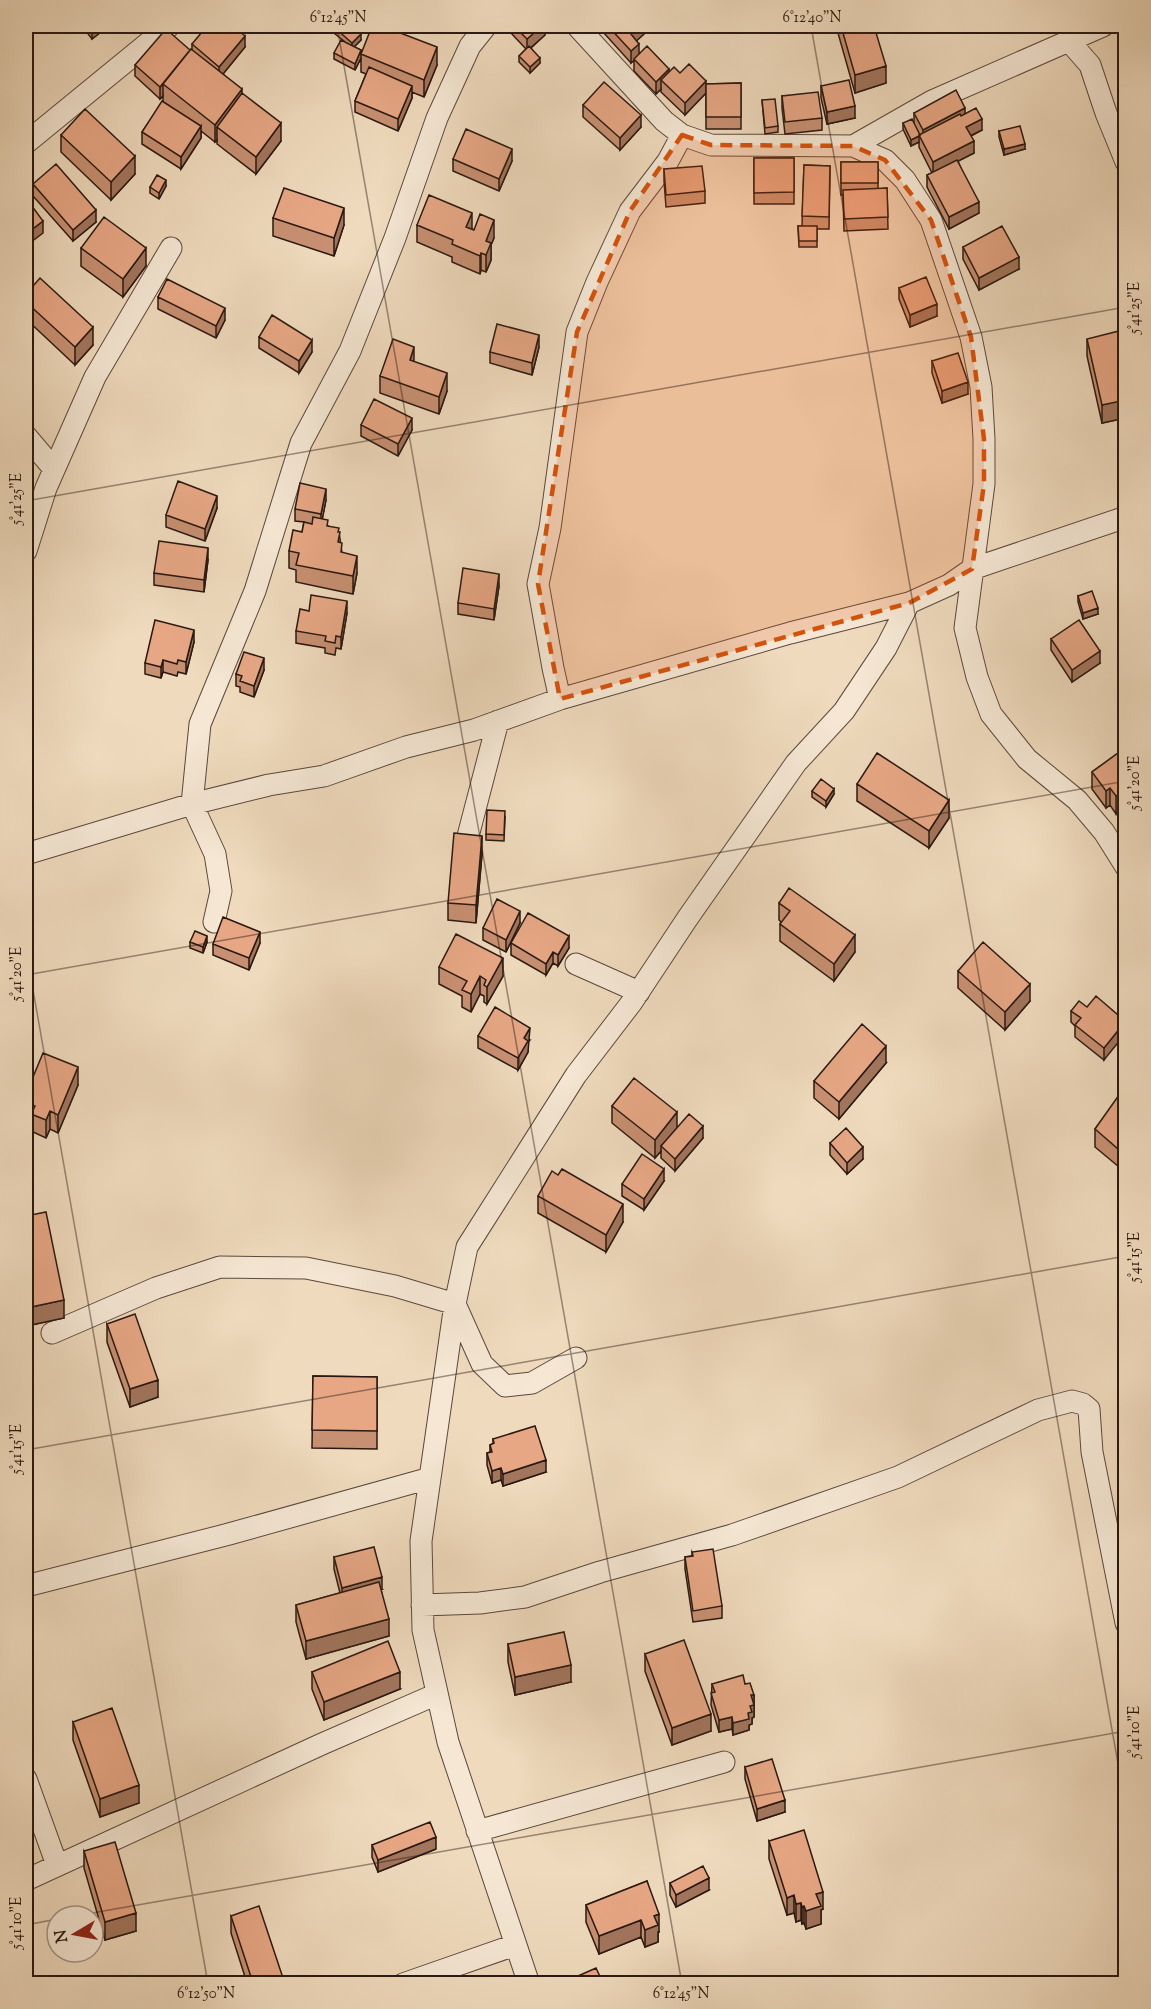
<svg xmlns="http://www.w3.org/2000/svg" width="1151" height="2009" font-family="'Sorts Mill Goudy',serif">
<style>
.lines{fill:none;stroke-linecap:round;stroke-linejoin:round}
.minor-casing{stroke:#5b483c;stroke-width:23}
.minor{stroke:#f5e7d4;stroke-width:21}
.wall{fill:#c79072;stroke:#2a1811;stroke-width:1.5}
.shaded-wall{fill:#a2755d;stroke:#2a1811;stroke-width:1.5}
.building{fill:#e7a785;stroke:#2a1811;stroke-width:1.5}
.marked{fill:#d5520c;fill-opacity:0.2;stroke:#d5520c;stroke-width:4.5;stroke-dasharray:12 8;stroke-linejoin:round}
.ticks{fill:none;stroke:#2a1811;stroke-width:1.5;stroke-opacity:0.45}
.neatline{fill:none;stroke:#2a1811;stroke-width:2}
.ticks-label{font-size:15px;text-anchor:middle;fill:#2a1811}
</style>
<rect width="100%" height="100%" fill="#efdabd"/>
<filter id="stains"><feTurbulence type="fractalNoise" baseFrequency=".00333" numOctaves="4"/><feColorMatrix values="0 0 0 0 .2 0 0 0 0 .09 0 0 0 0 .02 0 0 0 .5 -.17"/></filter>
<radialGradient id="worn" r=".72"><stop offset=".6" stop-color="#630" stop-opacity="0"/><stop offset="1" stop-color="#630" stop-opacity=".3"/></radialGradient>
<g class="lines">
<defs>
<path id="minor" d="M577,26L664,121L682,135L711,145L853,146L885,160L905,180L931,220L971,337L981,387L984,439V484L965,628L977,677L991,714L1027,759L1077,800L1104,832L1126,867
M1069,41L1090,65L1106,113L1126,162
M26,143L169,26
M853,146L932,101L1103,26
M26,436L54,469
M26,551L46,488L95,377L171,248
M560,699L553,668L538,584L550,528L577,332L597,282L630,211L668,161L682,135
M467,840L498,721
M26,854L192,804L269,785L324,776L406,747L474,730L560,699L790,633L909,603L949,585L972,569L1126,517
M214,922L221,891L215,854L192,804L200,724L255,591L301,443L350,351L395,238L437,118L470,46L486,26
M576,964L639,992
M52,1333L156,1288L220,1267L306,1268L395,1286L455,1304L482,1364L505,1386L532,1383L576,1358
M26,1586L229,1534L430,1478
M422,1605L480,1603L525,1597L600,1572L732,1535L898,1477L1038,1410L1072,1401L1083,1404L1089,1409L1092,1452L1126,1623
M26,1779L57,1865
M477,1831L724,1762
M26,1880L322,1744L437,1694
M403,1984L515,1945
M529,1984L448,1742L423,1630L421,1541L455,1304L467,1247L576,1075L632,1002L687,919L796,763L844,711L886,648L909,603"/>
</defs>
<!-- minor casing -->
<use href="#minor" class="minor-casing"/>
<!-- minor -->
<use href="#minor" class="minor"/>
</g>
<!-- wall -->
<path class="wall" d="M85,26H100L101,32L92,39L85,30Z
M510,26H545V35L531,48L540,63L530,73L519,62V56L526,49L510,32Z
M603,26H644V34L636,41L639,54L669,72L680,73L706,84L741,83V129H706V93L685,115L661,92V89L656,94L634,71V60L631,63L603,32Z
M836,26H874L886,83L855,93Z
M335,28L361,40L354,47L361,50L437,65L424,97L412,92V98L398,131L355,112V101L366,74L361,72V58L355,70L334,59V53L344,41L335,34Z
M192,44L245,47L223,74L242,94L281,141L256,174L217,144V140L215,142L201,131V138L181,169L142,144V132L163,102V96L160,99L135,76V65L190,50L192,49Z
M821,86L855,118L827,124L821,98Z
M782,96L822,118V130L785,134L782,108Z
M762,100L778,126V132L765,134Z
M583,105L641,127L620,150L583,117Z
M914,113L965,114L982,130L971,136L974,153L958,161L979,213L949,229L927,187V175L932,173L919,147V142L911,146L903,129V123H914Z
M999,131L1025,149L1004,155L999,137Z
M61,135L135,174L111,200L61,152Z
M754,158H794V204H754Z
M453,159L512,161L499,191L453,171Z
M841,162H878V189L887,188L888,229L844,231L843,195H841Z
M804,165L830,166L829,229H817V247H799L798,226H802Z
M664,169L705,191V203L666,207L664,181Z
M33,184L96,222L73,241L33,196Z
M166,186L159,199L150,193V187Z
M273,218L344,225L334,256L273,236Z
M417,225L472,229L494,238L491,245V260L486,272L481,270L480,274L452,262V257L417,242Z
M963,247L1019,269L979,290L963,259Z
M81,248L146,266L123,297L81,266Z
M899,288L937,316L910,327L899,299Z
M26,294L93,345L75,365L26,319Z
M158,297L225,320L216,338L158,309Z
M259,337L312,352L299,373L259,348Z
M1087,339L1121,415V419L1102,423L1087,356Z
M539,347L532,375L490,363V352Z
M932,361L968,394L942,403L932,373Z
M380,376L447,391L439,414L380,393Z
M361,425L412,430L398,456L361,436Z
M326,500L322,519L328,526L339,532L342,553L357,573L353,594L296,582V570L289,568V551L302,532L304,522L295,521V509Z
M217,508L205,541L166,527V515Z
M208,560L204,592L154,585V573Z
M499,586L494,620L458,614V603Z
M1078,596L1098,614L1083,619L1078,602Z
M309,611L347,613L341,649L336,648L335,655L325,653V648L296,643V631Z
M1051,639L1100,663L1072,682L1051,650Z
M194,642L186,674L178,672L177,676L163,672L161,678L145,674V663Z
M264,670L254,697L240,692V687L236,686V674Z
M1125,748L1116,814L1110,805L1106,808L1092,789V772Z
M857,784L949,818L929,848L857,801Z
M812,791L834,794L826,807L812,797Z
M505,817L504,841L486,840V834Z
M482,854L476,923L448,920V903Z
M779,903L855,952L834,981L780,941V924L781,922L779,920Z
M520,923L506,952L483,940V928Z
M190,942H207L203,953L190,948Z
M260,943L249,970L213,955V944Z
M511,943L569,948L558,966L553,963L546,975L511,955Z
M439,967L503,976L487,1004L484,1002V996L480,994L471,1012L462,1007V996L439,984Z
M958,971L1030,1001L1005,1030L958,988Z
M1071,1011L1125,1021L1104,1060L1075,1037V1026L1071,1022Z
M478,1036L530,1040L528,1042V1052L518,1070L478,1048Z
M886,1063L839,1119L814,1098V1081Z
M78,1085L58,1133L50,1129L46,1138L31,1131V1122L26,1119V1094Z
M1125,1089V1172L1095,1147V1129Z
M612,1106L677,1127L703,1138L675,1171L661,1158V1151L655,1158L612,1123Z
M830,1143L863,1159L847,1174L830,1155Z
M558,1175L623,1222L606,1252L538,1213V1196Z
M664,1181L644,1210L622,1196V1184Z
M26,1216L64,1318L31,1325L26,1299Z
M107,1324L158,1397L130,1407L107,1342Z
M313,1376L377,1377V1449L312,1448Z
M493,1439L546,1472L503,1486L501,1480L492,1483L487,1465V1453L490,1452V1445L493,1444Z
M692,1552L722,1606V1618L693,1622L685,1569V1557L692,1556Z
M334,1557L382,1589H381L389,1636L306,1659L296,1622V1605L340,1593L334,1569Z
M508,1644L571,1682L515,1695L508,1662Z
M645,1654L711,1731L672,1745L645,1671Z
M312,1672L400,1689L324,1720L312,1689Z
M712,1684H745L754,1695V1717L752,1718V1724L749,1725V1730L733,1735L732,1729L719,1732L711,1705Z
M73,1722L139,1803L100,1817L73,1740Z
M745,1767L785,1812L757,1821L745,1779Z
M769,1841L823,1909L821,1910V1924L806,1929L804,1923L802,1924L801,1920L796,1922L794,1913L787,1915L769,1859Z
M372,1845L436,1849L378,1872L372,1857Z
M84,1851L136,1931L105,1940L84,1868Z
M647,1881L659,1932H658V1942L645,1947L641,1937L599,1954L586,1922V1905Z
M670,1883L709,1890L676,1907L670,1895Z
M231,1916L283,1983H247L231,1933Z"/>
<!-- shaded-wall -->
<path class="shaded-wall" d="M101,26V32L92,39V33Z
M542,26H545V35L527,51V39Z
M640,26H644V34L631,46V34Z
M361,34V40L352,49V43Z
M245,36V47L219,79V67Z
M639,44V56L631,63V51Z
M437,47V65L424,97V80Z
M361,50V58L355,70V64Z
M192,52L163,84V96L160,99V87Z
M540,58V63L530,73V67Z
M886,66V83L855,93V75Z
M669,69V81L661,80V89L656,94V82Z
M706,81V93L685,115V103Z
M412,86V98L398,131V119Z
M242,89V107L217,127V140L215,142V125Z
M855,106V118L827,124V112Z
M965,108V120L923,142V130Z
M641,115V127L620,150V138Z
M982,119V130L966,138V127Z
M281,123V141L256,174V157Z
M201,126V138L181,169V157Z
M919,136V142L911,146V140Z
M974,141V153L933,174V162Z
M1025,144V149L1004,155V149Z
M512,149V161L499,191V179Z
M135,156V174L111,200V182Z
M166,180V186L159,199V193Z
M979,202V213L949,229V217Z
M344,208V225L334,256V238Z
M96,210V222L73,241V230Z
M472,213V231L466,227Z
M494,220V238L491,245V260L486,272V241Z
M43,221V233L26,246V234Z
M146,248V266L123,297V279Z
M481,253V270L480,274V256Z
M1019,257V269L979,290V278Z
M937,304V316L910,327V315Z
M225,308V320L216,338V326Z
M30,326V338L26,342V330Z
M93,327V345L75,365V347Z
M539,335V347L532,375V363Z
M312,340V352L299,373V361Z
M414,347V364L410,360Z
M447,373V391L439,414V397Z
M968,382V394L942,403V391Z
M1125,397V414L1121,415V419L1102,423V405L1120,398Z
M412,418V430L398,456V444Z
M326,489V500L321,526V514Z
M217,496V508L205,541V529Z
M208,548V560L204,592V580Z
M357,556V573L353,594V576Z
M499,574V586L494,620V609Z
M347,601V613L341,649V637Z
M1098,608V614L1083,619V613Z
M194,630V642L186,674V662Z
M1100,651V663L1072,682V670Z
M264,658V670L254,697V686Z
M163,660V672L161,678V667Z
M1110,788V805L1106,808V791Z
M834,789V794L826,807V801Z
M1125,790V807L1116,814V796Z
M949,800V818L929,848V831Z
M482,836V854L476,923V905Z
M520,911V923L506,952V940Z
M260,932V943L249,970V958Z
M855,935V952L834,981V964Z
M207,936V942L203,953V947Z
M569,936V948L558,966V955Z
M553,952V963L546,975V964Z
M503,958V976L487,1004V987Z
M480,976V994L471,1012V994Z
M1030,984V1001L1005,1030V1012Z
M1125,1022V1034L1104,1060V1048Z
M530,1028L528,1052L518,1070V1058L524,1038Z
M886,1046V1063L839,1119V1102Z
M78,1067V1085L58,1133V1115Z
M50,1111V1129L46,1138V1120Z
M677,1112V1130L661,1146V1151L655,1158V1140Z
M703,1126V1138L675,1171V1159Z
M863,1147V1159L847,1174V1163Z
M664,1169V1181L644,1210V1199Z
M623,1204V1222L606,1252V1235Z
M64,1300V1318L31,1325V1307Z
M158,1380V1397L130,1407V1389Z
M546,1460V1472L503,1486V1474Z
M501,1468V1480L492,1483V1471Z
M382,1577V1589L342,1600V1588Z
M389,1619V1636L306,1659V1641Z
M571,1665V1682L515,1695V1677Z
M400,1672V1689L324,1720V1702Z
M751,1695H754V1717L752,1718V1724L749,1725V1730L733,1735V1723Z
M711,1714V1731L672,1745V1728Z
M732,1717V1729L719,1732V1720Z
M139,1785V1803L100,1817V1799Z
M785,1800V1812L757,1821V1809Z
M436,1837V1849L378,1872V1860Z
M709,1878V1890L676,1907V1895Z
M823,1892V1909L821,1910V1924L806,1929V1911L816,1894Z
M794,1895V1913L787,1915V1898Z
M801,1903V1920L796,1922V1904Z
M804,1906V1923L802,1924V1907Z
M136,1913V1931L105,1940V1922Z
M659,1914V1932H658V1942L645,1947V1930L654,1916Z
M641,1920V1937L599,1954V1936Z
M283,1978V1983H267Z"/>
<!-- building -->
<path class="building" d="M87,26H101L92,33Z
M207,26H233L245,36L219,67L192,44Z
M337,26H352L361,34L352,43L335,28Z
M372,26H382L437,47L424,80L361,54Z
M514,26H542L527,39Z
M608,26H640L631,34L639,44L631,51Z
M841,26H874L886,66L855,75Z
M166,29L190,50L160,87L135,65Z
M341,40L361,50L355,64L334,53Z
M529,46L540,58L530,67L519,56Z
M647,46L669,69L656,82L634,59Z
M191,49L242,89L215,125L163,84Z
M689,64L706,81L685,103L661,80L674,67L680,73Z
M369,67L412,86L398,119L355,101Z
M849,80L855,106L827,112L821,86Z
M604,82L641,115L620,138L583,105Z
M741,83V117H706V84Z
M956,90L965,108L923,130L914,113Z
M818,92L822,118L785,122L782,96Z
M242,93L281,123L256,157L217,127Z
M775,99L778,126L765,128L762,100Z
M162,101L201,126L181,157L142,132Z
M976,108L982,119L966,127L974,141L933,162L919,135L960,114L961,116Z
M85,109L135,156L111,182L61,135Z
M912,119L920,135H919V136L911,140L903,123Z
M1020,126L1025,144L1004,149L999,131Z
M466,129L512,149L499,179L453,159Z
M754,158H794V192L754,193Z
M957,160L979,202L949,217L927,175Z
M841,162H878V183H841Z
M56,164L96,210L73,230L33,184Z
M804,165L830,166L829,217L802,216Z
M702,166L705,191L666,195L664,169Z
M157,175L166,180L159,193L150,187Z
M284,188L344,208L334,238L273,218Z
M887,188L888,217L844,219L843,190Z
M429,195L472,213L466,227L474,230L480,214L494,220L486,241L491,243L486,255L481,253L480,256L452,244L453,240L417,225Z
M26,198L43,221L26,234Z
M104,217L146,248L123,279L81,248Z
M798,226H817V241H799Z
M1002,226L1019,257L979,278L963,247Z
M926,277L937,304L910,315L899,288Z
M40,278L93,327L75,347L26,302V294Z
M167,279L225,308L216,326L158,297Z
M272,315L312,340L299,361L259,337Z
M26,321L30,326L26,330Z
M497,324L539,335L532,363L490,352Z
M1119,331L1125,356V397L1120,398L1121,401L1102,405L1087,339Z
M393,339L414,347L410,360L447,373L439,397L380,376Z
M958,353L968,382L942,391L932,361Z
M374,399L412,418L398,444L361,425Z
M178,481L217,496L205,529L166,515Z
M300,483L326,489L321,514L295,509Z
M313,517L328,520L327,526L339,528L338,532H340L338,542L342,543L341,552L357,556L353,576L296,565L299,553L289,551L293,530L302,532L304,522L312,524Z
M159,541L208,548L204,580L154,573Z
M463,568L499,574L494,609L458,603Z
M1092,591L1098,608L1083,613L1078,596Z
M311,595L347,601L341,637L336,636L335,643L325,641L326,636L296,631L300,609L309,611Z
M155,620L194,630L186,662L178,660L177,664L163,660L161,667L145,663Z
M1079,620L1100,651L1072,670L1051,639Z
M244,652L264,658L254,686L240,681L242,676L236,674Z
M1125,748V790L1116,796L1110,788L1106,791L1092,772Z
M877,753L949,800L929,831L857,784Z
M821,779L834,789L826,801L812,791Z
M487,810L505,811L504,835L486,834Z
M454,833L482,836L476,905L448,903Z
M789,888L855,935L834,964L780,924L790,911L779,903Z
M497,899L520,911L506,940L483,928Z
M528,913L569,936L558,955L553,952L546,964L511,943Z
M223,917L260,932L249,958L213,944Z
M195,931L207,936L203,947L190,942Z
M456,934L503,958L487,987L484,985L486,980L480,976L471,994L462,990L467,981L439,967Z
M983,942L1030,984L1005,1012L958,971Z
M1096,996L1125,1021V1022L1104,1048L1075,1025L1081,1018L1071,1011L1079,1001L1087,1007Z
M495,1007L530,1028L524,1038L528,1041L518,1058L478,1036Z
M862,1024L886,1046L839,1102L814,1081Z
M43,1053L78,1067L58,1115L50,1111L46,1120L31,1114L35,1106L26,1102V1094Z
M634,1078L677,1112L655,1140L612,1106Z
M1124,1088L1125,1089V1155L1095,1129Z
M689,1114L703,1126L675,1159L661,1146Z
M846,1128L863,1147L847,1163L830,1143Z
M642,1154L664,1169L644,1199L622,1184Z
M562,1169L623,1204L606,1235L538,1196L552,1171L558,1175Z
M46,1212L64,1300L31,1307L26,1282V1216Z
M135,1314L158,1380L130,1389L107,1324Z
M313,1376L377,1377V1431L312,1430Z
M535,1426L546,1460L503,1474L501,1468L492,1471L487,1453L492,1452L490,1445L494,1443L493,1439Z
M374,1547L382,1577L342,1588L334,1557Z
M713,1549L722,1606L693,1611L685,1557L693,1556L692,1552Z
M379,1582L389,1619L306,1641L296,1605Z
M564,1632L571,1665L515,1677L508,1644Z
M684,1640L711,1714L672,1728L645,1654Z
M388,1641L400,1672L324,1702L312,1672Z
M743,1675L745,1684L750,1683L754,1695H751L754,1705L750,1706L752,1712L748,1713L749,1719L733,1723L732,1717L719,1720L711,1693L715,1692L712,1684Z
M112,1708L139,1785L100,1799L73,1722Z
M772,1759L785,1800L757,1809L745,1767Z
M430,1822L436,1837L378,1860L372,1845Z
M804,1830L823,1892L816,1894L821,1906L806,1911L804,1906L802,1907L801,1903L796,1904L794,1895L787,1898L769,1841Z
M115,1842L136,1913L105,1922L84,1851Z
M703,1866L709,1878L676,1895L670,1883Z
M647,1881L659,1914L654,1916L658,1925L645,1930L641,1920L599,1936L586,1905Z
M259,1906L283,1978L267,1983H253L231,1916Z
M596,1968L603,1983H570L569,1980Z"/>
<!-- marked area -->
<path class="marked" d="M682,135L711,145L853,146L885,160L931,220L971,337L984,439V484L972,569L909,603L560,699L538,584L577,332L630,211Z"/>
<!-- ticks -->
<path class="ticks" d="M26,26H29M337,26L682,1984M811,26L1126,1809M26,501L1126,307M26,950L208,1984M26,975L1126,781M26,1450L1126,1256M75,1916L1126,1731M26,1925L57,1919"/>
<!-- margin -->
<rect width="1151" height="2009" fill="none" stroke="#efdabd" stroke-width="66"/>
<!-- north arrow -->
<g transform="translate(75 1934) rotate(260)"><circle r="28" fill="#f5e7d4" stroke="#a49486" stroke-width="1.5"/>
<path d="M0-4.5L10 22L0 15L-10 22Z" fill="#8f2418"/>
<text y="-9" font-size="16" font-weight="bold" text-anchor="middle" fill="#2a1811">N</text>
</g>
<rect x="33" y="33" width="1085" height="1943" class="neatline"/>
<g class="ticks-label">
<text x="338" y="22">6°12'45"N</text>
<text x="812" y="22">6°12'40"N</text>
<text transform="translate(1134 308) rotate(-90)" y="5">5°41'25"E</text>
<text transform="translate(16 499) rotate(-90)" y="5">5°41'25"E</text>
<text transform="translate(1134 783) rotate(-90)" y="5">5°41'20"E</text>
<text transform="translate(16 974) rotate(-90)" y="5">5°41'20"E</text>
<text transform="translate(1134 1257) rotate(-90)" y="5">5°41'15"E</text>
<text transform="translate(16 1449) rotate(-90)" y="5">5°41'15"E</text>
<text transform="translate(1134 1732) rotate(-90)" y="5">5°41'10"E</text>
<text transform="translate(16 1923) rotate(-90)" y="5">5°41'10"E</text>
<text x="206" y="1998">6°12'50"N</text>
<text x="681" y="1998">6°12'45"N</text>
</g>
<rect width="100%" height="100%" filter="url(#stains)"/>
<rect width="100%" height="100%" fill="url(#worn)"/>
</svg>
